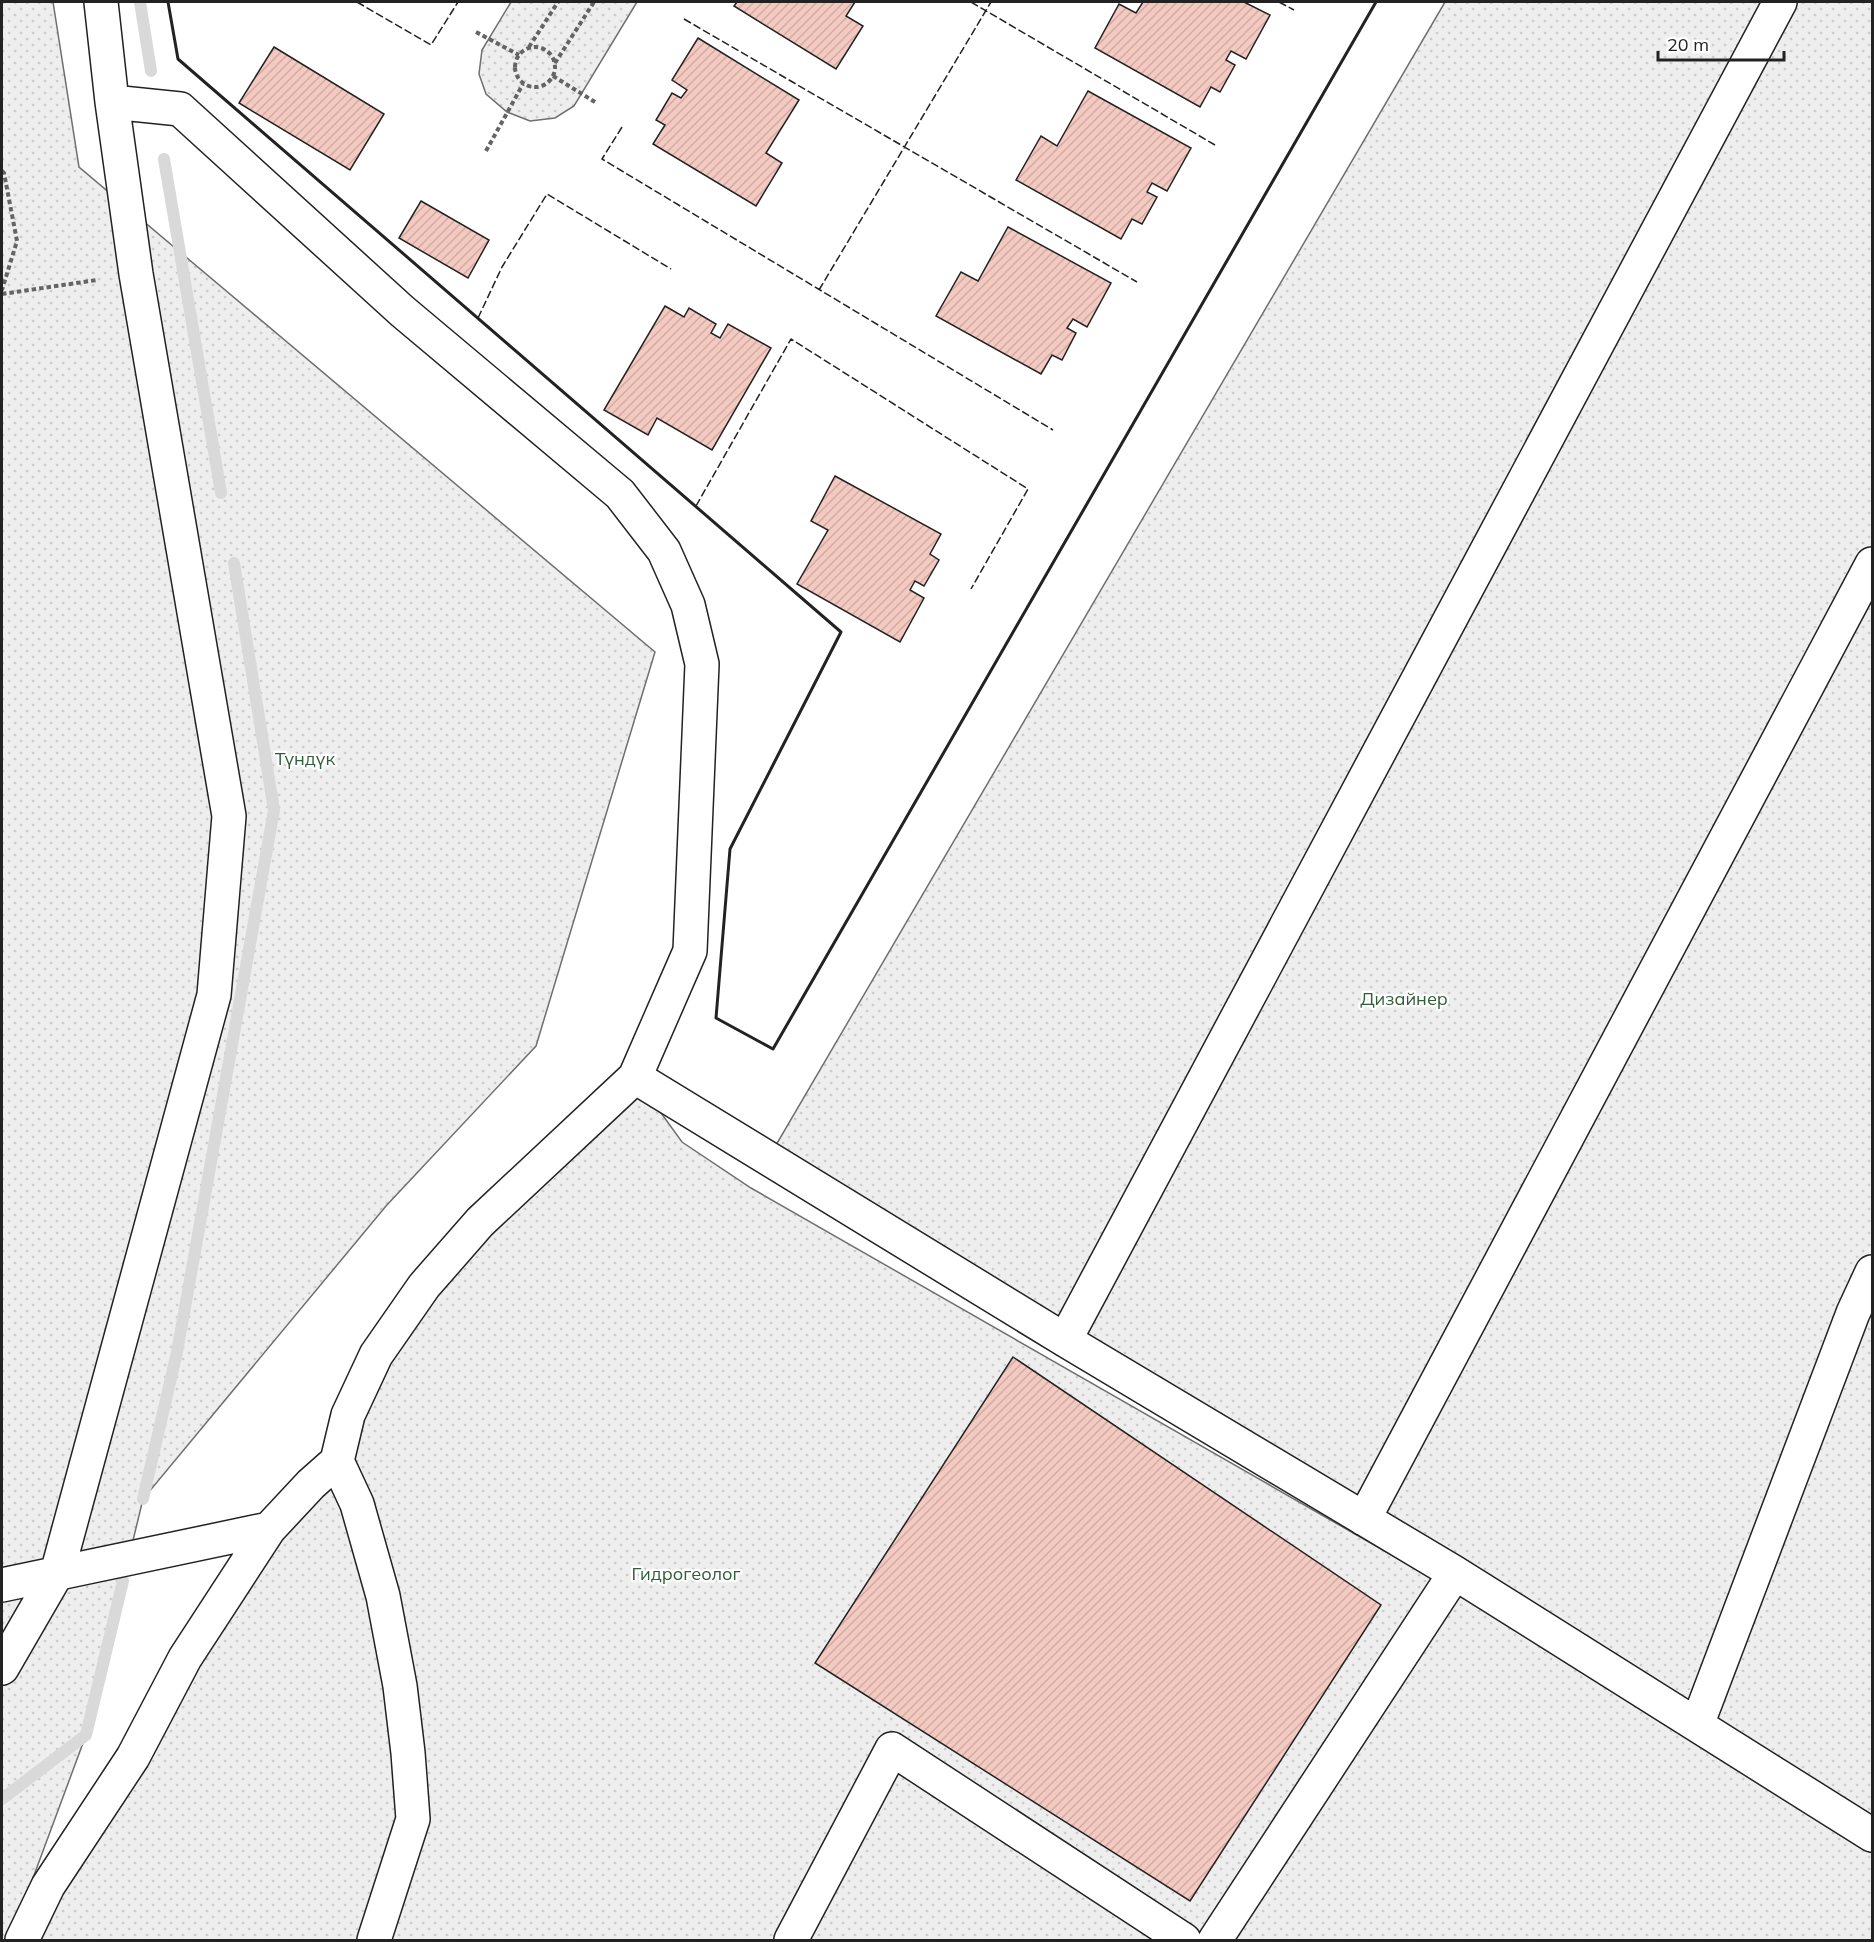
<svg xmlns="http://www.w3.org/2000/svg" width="1874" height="1942" font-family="Mulish,sans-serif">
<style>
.green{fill:url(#green-dots);stroke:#6f6f6f;stroke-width:1.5}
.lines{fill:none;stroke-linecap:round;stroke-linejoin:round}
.stream{stroke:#d9d9d9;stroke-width:12}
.building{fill:url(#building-hatch);stroke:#222;stroke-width:1.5}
.minor-casing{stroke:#222;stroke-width:36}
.path{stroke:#646464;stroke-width:4;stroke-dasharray:4.5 3;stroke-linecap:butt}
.minor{stroke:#fff;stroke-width:33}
.fence{stroke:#222;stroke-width:1.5;stroke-dasharray:8 3;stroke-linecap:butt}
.wall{stroke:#222;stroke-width:3}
.labels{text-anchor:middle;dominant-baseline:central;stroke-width:4.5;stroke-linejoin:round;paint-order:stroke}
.park-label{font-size:18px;fill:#2f5e38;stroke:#fff}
</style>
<defs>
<pattern id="green-dots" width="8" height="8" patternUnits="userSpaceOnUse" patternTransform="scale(1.5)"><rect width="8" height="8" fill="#eee"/><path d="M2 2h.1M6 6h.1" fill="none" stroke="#ccc" stroke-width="1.8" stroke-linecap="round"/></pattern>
<pattern id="building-hatch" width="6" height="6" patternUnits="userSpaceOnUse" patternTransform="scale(1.5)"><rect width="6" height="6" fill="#f3c9c0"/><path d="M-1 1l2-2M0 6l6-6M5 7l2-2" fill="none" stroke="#d0aca5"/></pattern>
</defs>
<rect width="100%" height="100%" fill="#fff"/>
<!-- green -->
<path class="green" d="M2,2H53L79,167L655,652L536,1046L386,1206L143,1499L86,1735L10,1940H2Z
M511,2H637L574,106L555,118L530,121L507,112L486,94L479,74L482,50Z
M1445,2H1872V1834L776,1145Z
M635,1077L682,1142L751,1188L1526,1632L1872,1853V1940H22L185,1658L337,1461L376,1355Z"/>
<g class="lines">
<!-- stream -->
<path class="stream" d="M140,2L151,71
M164,159L221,493
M143,1499L177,1352L274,810L234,563
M2,1799L86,1735L123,1581"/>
</g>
<!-- building -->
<path class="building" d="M737,2H855L846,16L863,26L836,69L734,6Z
M1143,2H1244L1270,15L1246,59L1231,51L1226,60L1235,65L1220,92L1211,87L1200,107L1095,48L1119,4L1136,13Z
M698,38L799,100L766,153L782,163L756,206L653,144L665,125L656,120L672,93L681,98L687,90L672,80Z
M274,47L384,114L350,170L239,103Z
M1088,91L1191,148L1167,191L1152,183L1147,192L1157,197L1142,224L1132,219L1121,239L1016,180L1041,136L1057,146Z
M421,201L489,240L468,278L399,238Z
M1008,227L1111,283L1087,327L1073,319L1067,328L1076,333L1062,360L1052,355L1041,374L936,316L961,272L978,281Z
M665,306L684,317L689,308L716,324L711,333L720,338L728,324L771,348L712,450L657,418L648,435L604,410Z
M835,476L941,534L930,554L939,560L924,586L915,581L910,590L924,598L900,642L797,584L828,530L811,521Z
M1013,1357L1381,1605L1190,1901L815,1663Z"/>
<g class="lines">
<defs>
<path id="minor" d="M112,102L180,109L402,311L620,494L664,551L688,605L702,664L690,951L635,1077L480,1222L424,1286L376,1355L348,1415L337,1461L357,1504L383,1596L400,1686L408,1753L413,1819L374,1940
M635,1077L1065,1340L1455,1573L1872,1835
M1065,1340L1780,2
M1364,1519L1872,564
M2,1585L269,1529
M2,1668L57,1573L214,995L229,816L136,274L112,102L101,2
M1697,1725L1853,1313L1872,1272
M22,1940L48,1886L133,1757L185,1658L269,1529L311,1484L337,1461
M791,1940L892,1749L1184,1940
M1215,1940L1455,1573"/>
</defs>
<!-- minor casing -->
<use href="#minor" class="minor-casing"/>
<!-- path -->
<path class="path" d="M476,32L519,55
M515 67a20 20 0 1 1 40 0a20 20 0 1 1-40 0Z
M529,47L558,2
M555,63L594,2
M553,76L595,102
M486,151L523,84
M2,171L4,173L17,241L2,290
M2,294L97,280"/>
<!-- minor -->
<use href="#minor" class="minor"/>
<!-- fence -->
<path class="fence" d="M357,2L431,45L458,2
M971,2L1215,145
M1279,2L1294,10
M684,19L1137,282
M622,127L602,159L1053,430
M819,290L991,2
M478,318L502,267L547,194L671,269
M696,506L791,339L1028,489L971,589"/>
<!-- wall -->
<path class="wall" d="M168,2L178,59L841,632L730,849L716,1018L773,1049L1376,2"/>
</g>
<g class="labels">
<!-- park labels -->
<g class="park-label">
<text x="305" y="758">Түндүк</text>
<text x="1404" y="998">Дизайнер</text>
<text x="686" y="1573">Гидрогеолог</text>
</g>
</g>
<!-- border -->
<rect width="1874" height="1942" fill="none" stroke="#222222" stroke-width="6"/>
<!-- scale -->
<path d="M1658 51v9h126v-9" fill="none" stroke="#222222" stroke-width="3"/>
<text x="1667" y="51" font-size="18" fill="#222222" stroke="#ffffff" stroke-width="4.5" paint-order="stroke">20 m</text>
</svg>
